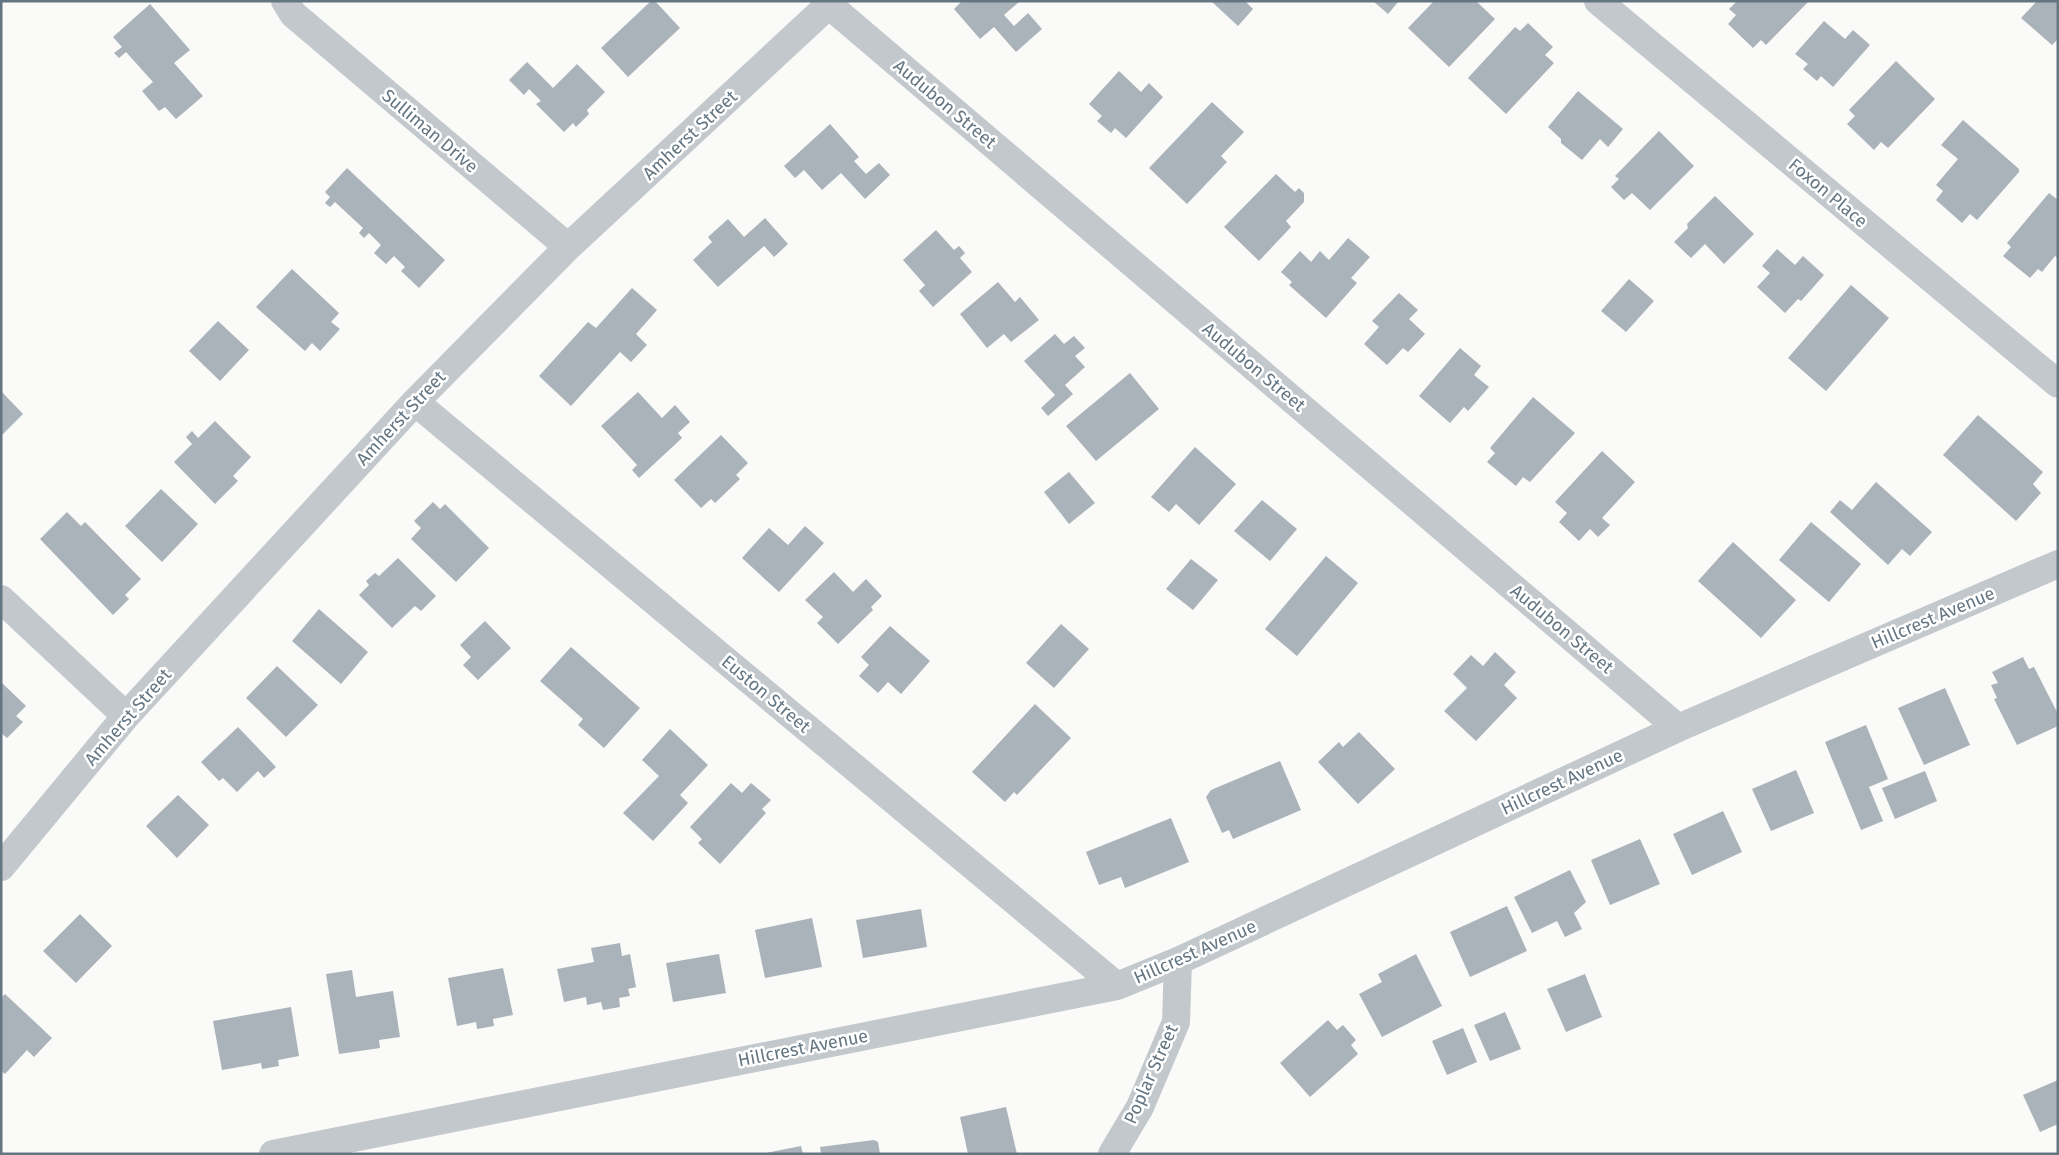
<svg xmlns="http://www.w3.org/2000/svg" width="2059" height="1155" font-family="'Fira Sans',sans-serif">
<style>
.building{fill:#aab3b9}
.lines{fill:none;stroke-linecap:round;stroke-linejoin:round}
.minor{stroke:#c3c8cc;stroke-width:28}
.labels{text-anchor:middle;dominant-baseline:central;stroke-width:5;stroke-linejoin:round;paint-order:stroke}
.street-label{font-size:18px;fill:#657683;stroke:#fff}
</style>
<rect width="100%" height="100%" fill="#fafaf8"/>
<!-- building -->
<path class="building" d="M651,1H655L680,28L628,77L601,48Z
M962,1H1020L1004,15L1014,26L1028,13L1042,29L1016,52L994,27L980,39L954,9Z
M1211,1H1245L1253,9L1238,26Z
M1373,1H1399L1388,14Z
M1434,1H1476L1495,19L1449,67L1408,28Z
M1737,1H1809L1766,45L1761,40L1753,48L1728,24L1736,15L1729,9Z
M2037,1H2058V39L2052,45L2021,18Z
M150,4L190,50L174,63L203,96L176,119L165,107L159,111L142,91L153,82L126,52L119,58L114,53L122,47L113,37Z
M1824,21L1845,39L1853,30L1870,45L1833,87L1821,76L1817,81L1803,69L1808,64L1795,54Z
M1528,23L1553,47L1545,55L1554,63L1506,114L1468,78L1515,27L1520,31Z
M1896,61L1935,99L1888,148L1881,142L1874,150L1847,124L1855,116L1849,110Z
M527,62L553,88L577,64L605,92L587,110L589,114L576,127L573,123L564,132L536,104L541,101L529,89L524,95L509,80Z
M1119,71L1141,92L1149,83L1163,97L1126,138L1115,128L1111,133L1097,121L1102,116L1089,104Z
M1578,91L1623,129L1608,147L1600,139L1582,160L1561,143V139L1548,127Z
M1212,102L1244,132L1221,156L1227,162L1187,204L1149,168Z
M1963,120L2019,169V172L1977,220L1970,214L1962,223L1936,200L1943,191L1936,185L1958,159L1941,145Z
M830,124L859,157L854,161L866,174L879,163L890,175L865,199L841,173L822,190L804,170L795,178L784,166Z
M1659,131L1694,166L1650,210L1632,193L1624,200L1611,187L1619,179L1615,176Z
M347,168L445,260L419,288L401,271L405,267L394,256L386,264L374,253L381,245L369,233L364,238L359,233L363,228L335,202L330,207L325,203L330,197L325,192Z
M1276,174L1295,192L1299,188L1304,193V202L1286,221L1291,227L1259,261L1224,227Z
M2049,193L2058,200V258L2055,256L2042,272L2038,269L2030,278L2003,256L2011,247L2007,243Z
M1715,196L1754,234L1724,264L1705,244L1691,258L1674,242L1688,228L1687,224Z
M765,218L788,244L774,257L764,246L718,287L693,260L712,242L708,237L728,219L744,237Z
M936,230L954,250L959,246L965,253L960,258L972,272L933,307L919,291L925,285L903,260Z
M1348,238L1370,257L1351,278L1357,283L1326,318L1289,285L1292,282L1281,272L1300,251L1311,262L1320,251L1329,260Z
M1777,249L1795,265L1803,256L1824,275L1801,301L1798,299L1785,313L1757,287L1770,273L1762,266Z
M292,269L339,313L331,322L340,329L320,351L312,343L305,351L256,307Z
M1629,279L1654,301L1626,332L1601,311Z
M998,282L1015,302L1020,297L1039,320L1011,342L1004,334L987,348L960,314Z
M1851,285L1889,318L1826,391L1788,358Z
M632,288L657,310L636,334L647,345L631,362L620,352L571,406L539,376L588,322L596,328Z
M1399,293L1418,310L1409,319L1425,334L1408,352L1403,348L1387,365L1364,344L1379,327L1372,321Z
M218,321L249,350L220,381L189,351Z
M1055,334L1064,344L1074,336L1085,348L1075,356L1085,367L1065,385L1073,394L1048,416L1041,408L1055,395L1024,361Z
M1460,348L1481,366L1474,375L1489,387L1468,411L1464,407L1450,423L1419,396Z
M1130,373L1159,409L1096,461L1066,426Z
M1,391L23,414L1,436Z
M638,392L662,418L675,405L690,422L678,433L682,438L639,478L632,470L637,465L601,426Z
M1533,397L1575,433L1530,482L1523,477L1516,486L1487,462L1495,453L1490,448Z
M1978,415L2043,472L2033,484L2041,493L2016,521L1943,455Z
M215,421L251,457L233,476L238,481L215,504L174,462L192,444L186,437L192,431L198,438Z
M721,435L748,463L736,475L740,479L715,503L711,499L701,508L674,480Z
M1195,447L1236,484L1199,525L1176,504L1169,512L1151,497Z
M1602,451L1635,482L1602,518L1610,525L1598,537L1590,529L1579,541L1559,522L1567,513L1555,502Z
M1069,472L1095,503L1069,524L1044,492Z
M1876,482L1932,532L1910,556L1902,549L1888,565L1830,512L1840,500L1852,510Z
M161,489L198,524L162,562L125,526Z
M1262,500L1297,529L1270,561L1234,531Z
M433,502L440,509L445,504L489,548L456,582L411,539L421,528L414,521Z
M67,512L81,526L85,522L141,579L125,595L129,599L113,615L40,539Z
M1811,522L1861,564L1829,602L1779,560Z
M805,526L824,543L779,592L742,558L769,528L788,545Z
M1733,542L1796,600L1761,638L1698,581Z
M1326,556L1358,583L1297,656L1265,629Z
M398,558L436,596L421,611L415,606L392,628L359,595L369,585L366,581L375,573L379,576Z
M1191,559L1218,580L1193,610L1166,589Z
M834,572L853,592L866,579L882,596L871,607L873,610L838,644L817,623L823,617L805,600Z
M319,609L368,652L341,684L292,641Z
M485,621L511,648L478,680L463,665L471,657L460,645Z
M1061,624L1089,649L1054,688L1026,663Z
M890,626L930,661L901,694L888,682L878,693L859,676L869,665L861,657Z
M571,647L640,708L604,748L578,725L583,719L540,681Z
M1495,652L1516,672L1504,685L1517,698L1476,741L1444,711L1467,688L1453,674L1471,655L1483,666Z
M2023,657L2029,669L2034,667L2058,714V726L2017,745L1994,699L1997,698L1991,685L1998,683L1992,672Z
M277,666L318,705L286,737L246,698Z
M1,682L26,706L16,716L23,722L7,738L1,733Z
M1945,688L1970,745L1924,765L1898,708Z
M1035,704L1071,738L1017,795L1014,792L1005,802L972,772Z
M1866,725L1888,779L1869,787L1883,821L1861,830L1825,742Z
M238,727L276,767L264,778L258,771L237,792L223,778L219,781L201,762Z
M670,729L708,765L680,795L688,803L653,841L623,813L659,776L642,760Z
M1359,732L1395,769L1358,804L1318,762L1339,742L1343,747Z
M1280,761L1301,810L1233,839L1229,830L1222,833L1206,797L1211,790Z
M1796,770L1814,813L1771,831L1752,789Z
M1925,771L1937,801L1895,819L1882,788Z
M731,783L742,793L751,783L771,800L762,809L766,813L720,864L698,843L702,839L690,827Z
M178,795L209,825L177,858L146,826Z
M1723,811L1742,852L1692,875L1673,834Z
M1171,818L1189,862L1125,888L1121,877L1099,885L1086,852Z
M1640,839L1660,884L1610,905L1591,860Z
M1570,870L1586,902L1574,913L1582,929L1565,937L1557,921L1532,933L1514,897Z
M1507,906L1527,951L1470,977L1450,932Z
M921,909L927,947L863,958L856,920Z
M80,914L112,946L76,983L43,951Z
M812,918L822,967L765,978L755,930Z
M620,943L622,956L630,954L636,987L628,989L630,996L619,998L620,1007L603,1010L601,1002L587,1005L586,997L564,1002L557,969L594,962L591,948Z
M719,954L726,993L673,1002L666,963Z
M1416,954L1442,1006L1382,1037L1359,994L1382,982L1378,974Z
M503,968L513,1015L493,1019L494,1026L477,1029L476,1022L457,1026L448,978Z
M352,970L356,997L393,991L400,1037L379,1040L380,1048L339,1054L326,974Z
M1585,974L1602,1017L1566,1032L1547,989Z
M5,994L52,1038L34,1057L27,1050L5,1074L1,1071V998Z
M291,1007L299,1056L278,1060L279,1066L262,1069L261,1063L222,1070L213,1021Z
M1505,1012L1521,1049L1490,1061L1474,1025Z
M1328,1020L1337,1030L1343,1025L1356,1040L1351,1045L1358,1054L1310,1097L1280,1063Z
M1463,1028L1477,1062L1447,1075L1432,1041Z
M2058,1080V1124L2040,1132L2023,1095Z
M1006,1107L1017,1154H968L960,1117Z
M874,1140L878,1142L880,1154H821L820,1147Z
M801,1146L803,1154H766V1153Z"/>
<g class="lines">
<!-- minor -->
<path class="minor" d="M285,1L293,14L568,247
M1598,1L2058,384
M829,5L1678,728
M415,402L1117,986
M1,599L126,716
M1,867L126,716L415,402L568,247L833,1
M273,1154L1117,986L1178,961L1678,728L2058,564
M1112,1154L1140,1107L1176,1022L1178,961"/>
</g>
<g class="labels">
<!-- street labels -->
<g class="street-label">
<text transform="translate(945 104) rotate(40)">Audubon Street</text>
<text transform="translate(430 131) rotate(40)">Sulliman Drive</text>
<text transform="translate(690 135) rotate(-43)">Amherst Street</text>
<text transform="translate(1828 193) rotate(40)">Foxon Place</text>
<text transform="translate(1254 367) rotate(40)">Audubon Street</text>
<text transform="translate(401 418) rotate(-47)">Amherst Street</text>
<text transform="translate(1933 618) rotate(-23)">Hillcrest Avenue</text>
<text transform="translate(1562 629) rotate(40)">Audubon Street</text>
<text transform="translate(766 694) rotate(40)">Euston Street</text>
<text transform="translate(128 717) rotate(-49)">Amherst Street</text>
<text transform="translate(1562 782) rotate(-25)">Hillcrest Avenue</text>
<text transform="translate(1195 952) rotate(-24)">Hillcrest Avenue</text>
<text transform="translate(803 1048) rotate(-11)">Hillcrest Avenue</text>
<text transform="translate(1151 1074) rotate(-66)">Poplar Street</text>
</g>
</g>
<!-- border -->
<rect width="2059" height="1155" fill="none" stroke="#657683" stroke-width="5"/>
</svg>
